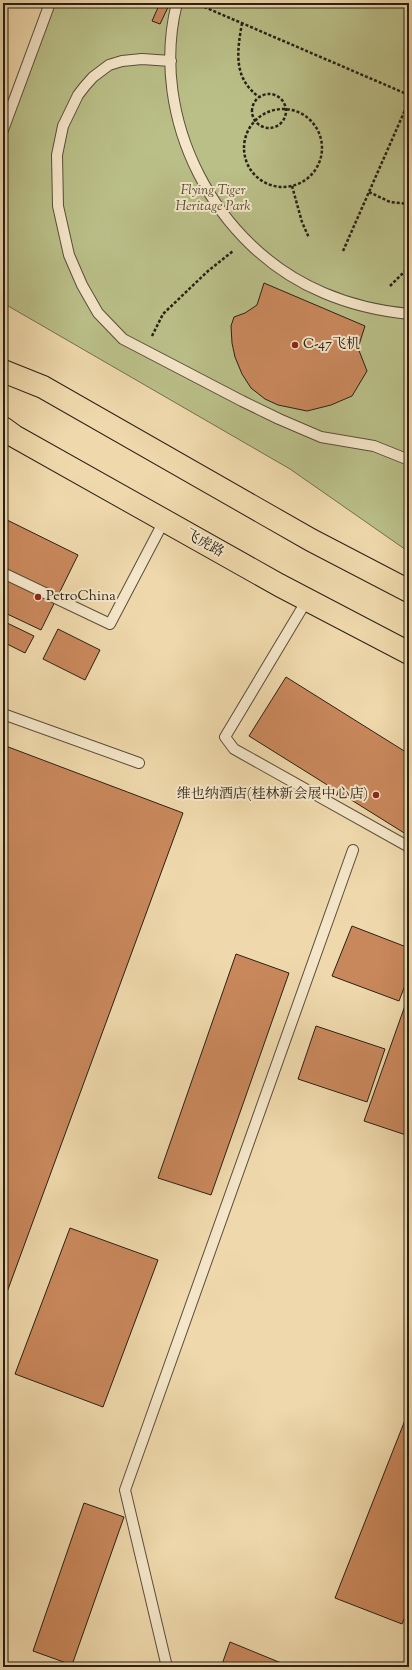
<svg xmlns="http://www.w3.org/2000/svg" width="412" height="1670" font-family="'Sorts Mill Goudy','Noto Serif SC',serif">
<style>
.green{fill:#babf88;stroke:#71704f}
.building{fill:#c9885c;stroke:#282016}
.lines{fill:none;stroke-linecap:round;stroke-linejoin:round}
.lane-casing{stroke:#5a4e3c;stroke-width:12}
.primary-casing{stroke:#282016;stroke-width:24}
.path{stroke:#282016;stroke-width:2.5;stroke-dasharray:3 2;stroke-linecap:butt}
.lane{stroke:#f5e6c9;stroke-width:10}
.primary{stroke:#efd9ac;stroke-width:22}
.poi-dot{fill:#8f2418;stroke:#f5e6c9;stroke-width:1.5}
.labels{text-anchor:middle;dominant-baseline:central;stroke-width:4;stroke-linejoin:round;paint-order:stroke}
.park-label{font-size:14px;font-style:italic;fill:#545038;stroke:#f5e6c9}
.poi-label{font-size:14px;fill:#282016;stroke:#f5e6c9;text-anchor:start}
.street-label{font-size:14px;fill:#282016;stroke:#f5e6c9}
</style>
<rect width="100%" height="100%" fill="#efd9ac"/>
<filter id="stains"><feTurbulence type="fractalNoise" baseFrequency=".005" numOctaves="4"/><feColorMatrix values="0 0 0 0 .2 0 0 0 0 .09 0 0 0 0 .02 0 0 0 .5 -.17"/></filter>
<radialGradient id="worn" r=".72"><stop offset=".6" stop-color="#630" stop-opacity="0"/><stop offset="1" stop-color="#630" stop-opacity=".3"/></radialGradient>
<!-- green -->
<path class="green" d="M53,3H409V552L290,469L3,303V144Z"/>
<!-- building -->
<path class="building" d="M160,3H170L160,24L152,21Z
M264,283L365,326L358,348L367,371L352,396L331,405L307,411L278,405L265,399L251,388L242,374L235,357L232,343L231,326L234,317L245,313L257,305Z
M3,518L78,555L41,630L3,612Z
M3,621L34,636L25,653L3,642Z
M58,629L100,650L85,680L43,659Z
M286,677L409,754V836L249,736Z
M3,745L183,813L3,1303Z
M352,926L409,948V975L399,1001L332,976Z
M236,954L289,973L211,1195L158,1178Z
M407,1000L409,1001V1136L364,1121Z
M316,1026L385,1049L367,1102L298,1079Z
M70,1228L158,1260L103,1407L15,1374Z
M409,1410V1607L402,1624L335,1598Z
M84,1503L124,1517L72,1665L33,1651Z
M230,1642L291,1667H221Z"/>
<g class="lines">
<defs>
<path id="lane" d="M177,3C148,118 215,248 324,293C352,305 379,311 409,314
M171,61L142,59L122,61L109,65L93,77L85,86L78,95L63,126L57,155L58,206L69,255L82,285L98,313L123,339L242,401L279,419L321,437L374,446L409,460
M3,130L50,3
M3,573L110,624L164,521
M307,600L225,737L234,749L409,847
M3,714L139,763
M167,1667L125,1490L353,850"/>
<path id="primary" d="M3,371L43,387L311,540L409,591
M3,428L14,436L279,585L409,653"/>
</defs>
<!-- lane casing -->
<use href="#lane" class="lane-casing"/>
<!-- primary casing -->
<use href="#primary" class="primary-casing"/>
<!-- path -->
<path class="path" d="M195,3L409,95
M242,23C237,52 233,78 259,97
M252 111a17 17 0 1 1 34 0a17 17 0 1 1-34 0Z
M244 148a39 39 0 1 1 78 0a39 39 0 1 1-78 0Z
M292,186L302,222L309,238
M369,192L390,202L409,204
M343,251L409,101
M390,286L409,267
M152,336L163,314L208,271L233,251"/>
<!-- lane -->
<use href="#lane" class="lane"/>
<!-- primary -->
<use href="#primary" class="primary"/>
</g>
<!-- markers -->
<g class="poi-dot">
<circle cx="295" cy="345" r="4"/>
<circle cx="38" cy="597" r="4"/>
<circle cx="376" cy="795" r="4"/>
</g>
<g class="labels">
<!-- park labels -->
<g class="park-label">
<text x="213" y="191">Flying Tiger<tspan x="213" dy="16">Heritage Park</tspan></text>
</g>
<!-- poi labels -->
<g class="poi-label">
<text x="303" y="345">C-47飞机</text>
<text x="46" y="597">PetroChina</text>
<text x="368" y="795" text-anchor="end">维也纳酒店(桂林新会展中心店)</text>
</g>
<!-- street labels -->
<g class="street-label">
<text transform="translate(204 544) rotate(29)">飞虎路</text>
</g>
</g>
<!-- margin -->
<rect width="412" height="1670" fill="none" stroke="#efd9ac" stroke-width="16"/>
<rect x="4" y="4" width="404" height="1662" fill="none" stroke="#282016" stroke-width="2"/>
<rect x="8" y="8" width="396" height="1654" fill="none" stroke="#282016"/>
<rect width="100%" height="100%" filter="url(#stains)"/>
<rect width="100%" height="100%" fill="url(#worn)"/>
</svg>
